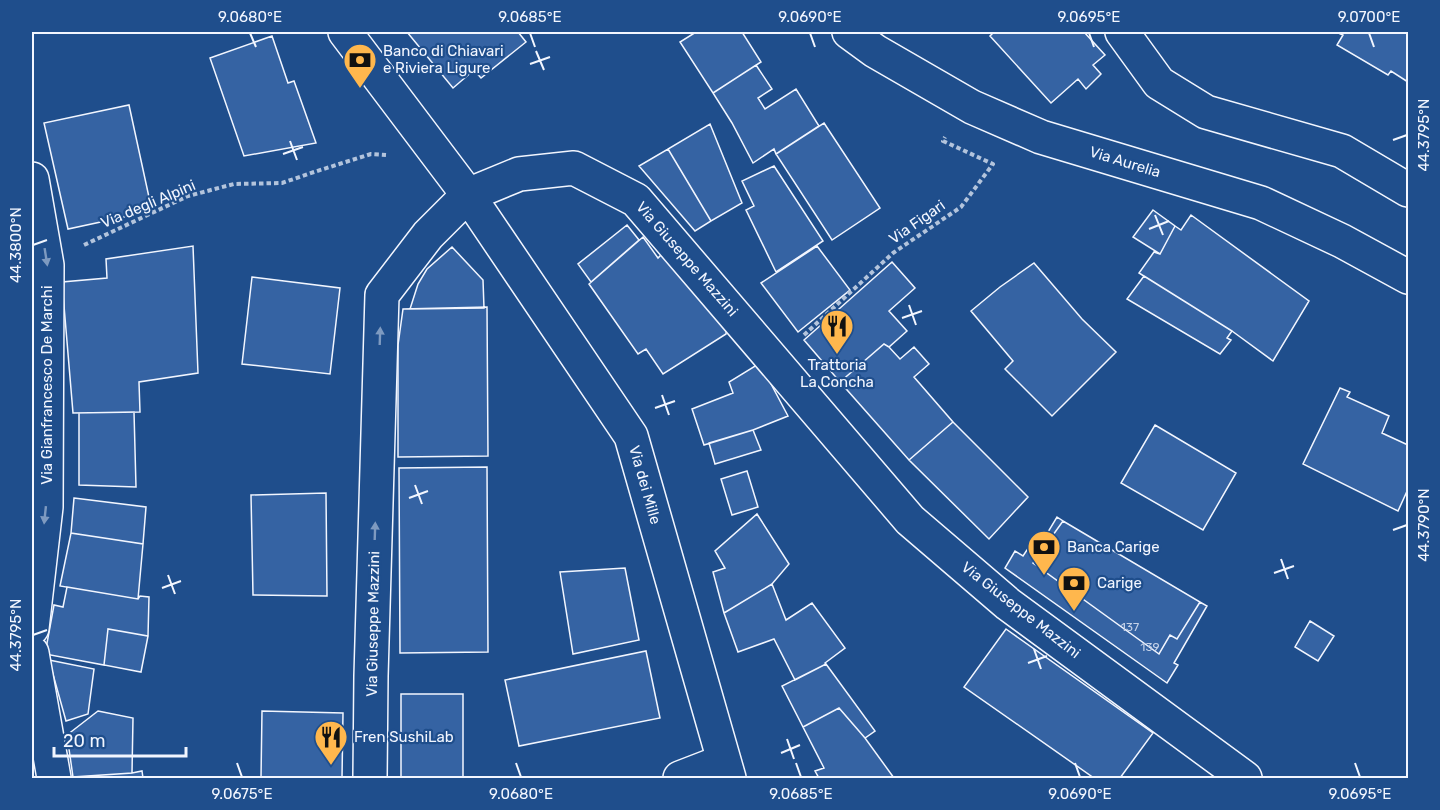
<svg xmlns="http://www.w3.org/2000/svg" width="1440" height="810" font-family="Rubik,sans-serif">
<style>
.building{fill:#3563a3;stroke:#f2f6ff;stroke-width:1.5}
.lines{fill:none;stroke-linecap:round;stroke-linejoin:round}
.street-casing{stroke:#f2f6ff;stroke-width:36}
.secondary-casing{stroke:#f2f6ff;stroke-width:36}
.primary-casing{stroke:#f2f6ff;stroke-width:36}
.path{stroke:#b3c4dc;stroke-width:4;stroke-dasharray:4.5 3;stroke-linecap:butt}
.street{stroke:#1f4e8c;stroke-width:33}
.secondary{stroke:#1f4e8c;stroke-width:33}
.primary{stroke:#1f4e8c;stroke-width:33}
.oneway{fill:#7e9ac0}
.ticks{fill:none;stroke:#f2f6ff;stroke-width:2}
.labels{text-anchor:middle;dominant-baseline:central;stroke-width:4.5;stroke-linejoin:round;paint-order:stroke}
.number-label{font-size:12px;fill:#c3d1e8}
.poi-label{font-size:15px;fill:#f2f6ff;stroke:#1f4e8c;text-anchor:start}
.street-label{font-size:15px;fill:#f2f6ff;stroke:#1f4e8c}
.neatline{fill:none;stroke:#f2f6ff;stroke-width:2}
.ticks-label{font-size:15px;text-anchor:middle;fill:#f2f6ff}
</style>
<rect width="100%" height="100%" fill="#1f4e8c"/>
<!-- building -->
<path class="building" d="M407,32H518L526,42L481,78L474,70L453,88Z
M696,32H742L761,62L713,93L680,42Z
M994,32H1084L1105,55L1093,65L1101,74L1086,89L1078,79L1051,103L990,36Z
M1336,32H1408V82L1391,71L1388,75L1337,45L1343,35Z
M272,36L288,83L294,81L316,143L244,156L210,58Z
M756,65L772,89L758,98L765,109L796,89L819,126L776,154L774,149L753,163L732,123L713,93Z
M129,105L152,211L68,229L44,123Z
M824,123L880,208L832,240L776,154Z
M710,124L742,203L711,221L668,149Z
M668,149L711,221L695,231L639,166Z
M774,166L823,241L776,272L746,210L754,206L742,181Z
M1153,210L1175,226L1160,254L1133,237Z
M1191,215L1309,301L1273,361L1232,331L1139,273L1154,252L1160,254L1175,226L1181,230Z
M627,225L639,240L591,282L578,264Z
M643,237L658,258L663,253L727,325L726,334L663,374L646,349L638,354L589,284Z
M193,246L198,373L139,382L140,412L73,413L62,282L107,278L106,259Z
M817,246L850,290L798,332L761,283Z
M452,247L483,280L484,308L410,309L418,284L427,269Z
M892,262L915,288L889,311L907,331L889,347L884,344L840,382L804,340Z
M1034,263L1082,319L1116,352L1052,416L1005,369L1013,361L971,311L1000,287Z
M1144,276L1232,331L1227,338L1231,340L1220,354L1127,299Z
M252,277L340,288L330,374L242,364Z
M487,307L488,456L398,457V345L403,309Z
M884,344L889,347L900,359L914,347L929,364L914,377L953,422L909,460L840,382Z
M760,363L788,416L753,430L704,445L692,409L733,393L729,382Z
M1340,388L1350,392L1347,397L1389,416L1382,433L1408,445V489L1398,511L1303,464Z
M134,412L136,487L79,485V413Z
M953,422L1028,497L989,539L909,460Z
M1155,425L1236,473L1203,530L1121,483Z
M753,430L761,450L715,464L709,443Z
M487,467L488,652L400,653L399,468Z
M747,471L758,507L732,515L721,479Z
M326,493L327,596L253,595L251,495Z
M74,498L146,507L143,544L71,533Z
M757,514L789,564L772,584L724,613L713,572L725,568L715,551Z
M1057,517L1063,521L1033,563L1159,654L1170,635L1177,639L1200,602L1207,606L1174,663L1178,665L1167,683L1005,568L1015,551L1023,556L1029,547L1034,549L1039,540L1042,542Z
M1063,521L1200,602L1177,639L1170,635L1159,654L1033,563Z
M71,533L143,544L138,599L60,586Z
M625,568L639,640L573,654L560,572Z
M772,584L786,620L812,603L845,648L825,663L826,664L795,680L774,639L738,652L724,613Z
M67,587L138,599L140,596L149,597L148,636L108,629L104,665L45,654L54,605L63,607Z
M1310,621L1334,636L1318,661L1295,647Z
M108,629L148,636L141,672L104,665Z
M1006,629L1153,733L1120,778H1094L964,687Z
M646,651L660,718L519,746L505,680Z
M49,660L94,669L88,714L66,721Z
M826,664L875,731L865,738L839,708L803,727L782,686Z
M401,694H463V778H401Z
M839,708L865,738L894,778H819L815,771L824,768L803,727Z
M98,711L133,718L132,773L73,777L67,735Z
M262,711L343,713L342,778H261Z
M142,771L143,778H73V777L132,773Z"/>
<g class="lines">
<defs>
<path id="street" d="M345,32L468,195L631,436L729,778
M32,179L47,265L46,507L32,628
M32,653L54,778
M370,778L371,676L382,295L428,235L468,195L519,174L574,168L636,200L910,520L1008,604L1245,778
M680,778L724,761"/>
<path id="secondary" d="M1122,32L1159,83L1206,112L1342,151L1408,190"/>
<path id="primary" d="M849,32L875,51L972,107L1041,137L1261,203L1342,241L1408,277"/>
</defs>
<!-- street casing -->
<use href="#street" class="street-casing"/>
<!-- secondary casing -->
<use href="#secondary" class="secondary-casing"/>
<!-- primary casing -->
<use href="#primary" class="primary-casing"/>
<!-- path -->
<path class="path" d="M84,245L188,196L234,184L282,183L314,172L371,154L386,155
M804,335L893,253L961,207L993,164L943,141L945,137"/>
<!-- street -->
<use href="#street" class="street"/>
<!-- secondary -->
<use href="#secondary" class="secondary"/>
<!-- primary -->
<use href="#primary" class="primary"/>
</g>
<!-- one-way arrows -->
<defs><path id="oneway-solid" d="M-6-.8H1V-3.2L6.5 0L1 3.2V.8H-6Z" transform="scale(1.5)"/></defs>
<g class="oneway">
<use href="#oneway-solid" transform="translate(46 257) rotate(81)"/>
<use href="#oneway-solid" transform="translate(380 336) rotate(-88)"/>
<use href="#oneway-solid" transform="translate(45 515) rotate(96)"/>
<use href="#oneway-solid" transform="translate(375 531) rotate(-88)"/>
</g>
<!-- ticks -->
<path class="ticks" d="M250,33L256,47M530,33L535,47M810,33L815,47M1089,33L1094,47M1369,33L1374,47M536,51L544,70M530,64L550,57M1393,140L1407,135M290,141L297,160M283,154L303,147M1155,215L1163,235M1149,229L1169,221M33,245L47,240M909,305L916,325M902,318L922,311M662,395L669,415M655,408L675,401M415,485L422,504M409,498L428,491M1393,530L1407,525M1281,559L1288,579M1274,573L1294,566M168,575L175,594M162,588L181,581M33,635L47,630M1034,649L1041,669M1028,663L1047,656M787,739L794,759M781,753L800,745M237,763L242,777M516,763L521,777M796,763L801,777M1075,763L1080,777M1355,763L1360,777"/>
<!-- icons -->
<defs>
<symbol id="bank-pin" viewBox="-11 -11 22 30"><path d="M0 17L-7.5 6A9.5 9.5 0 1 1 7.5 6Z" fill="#ffb74d" stroke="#1f4e8c"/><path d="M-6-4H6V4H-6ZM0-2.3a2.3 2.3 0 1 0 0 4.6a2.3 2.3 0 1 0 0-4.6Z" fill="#111"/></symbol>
<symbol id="restaurant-pin" viewBox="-11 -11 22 30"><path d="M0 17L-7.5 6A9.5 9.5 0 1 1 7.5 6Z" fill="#ffb74d" stroke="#1f4e8c"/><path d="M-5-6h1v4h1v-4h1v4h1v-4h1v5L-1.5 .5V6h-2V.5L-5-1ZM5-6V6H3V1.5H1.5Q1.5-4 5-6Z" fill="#111"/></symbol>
</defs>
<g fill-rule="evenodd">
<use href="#bank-pin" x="341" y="41" width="38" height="52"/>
<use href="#restaurant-pin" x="818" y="307" width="38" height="52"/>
<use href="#bank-pin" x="1025" y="528" width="38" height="52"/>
<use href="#bank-pin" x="1055" y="564" width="38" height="52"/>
<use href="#restaurant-pin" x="312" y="718" width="38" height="52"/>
</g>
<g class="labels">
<!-- number labels -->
<g class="number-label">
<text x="1130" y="627">137</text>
<text x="1150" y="647">139</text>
</g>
<!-- poi labels -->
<g class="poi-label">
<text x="383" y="51">Banco di Chiavari<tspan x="383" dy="17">e Riviera Ligure</tspan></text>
<text x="837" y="365" text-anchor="middle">Trattoria<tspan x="837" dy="17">La Concha</tspan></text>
<text x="1067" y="547">Banca Carige</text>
<text x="1097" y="583">Carige</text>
<text x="354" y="737">Fren SushiLab</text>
</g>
<!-- street labels -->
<g class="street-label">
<text transform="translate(1125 162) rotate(17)">Via Aurelia</text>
<text transform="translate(148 204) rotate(-23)">Via degli Alpini</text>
<text transform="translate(917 222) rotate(-35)">Via Figari</text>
<text transform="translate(687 259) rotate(49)">Via Giuseppe Mazzini</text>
<text transform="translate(47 385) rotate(-90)">Via Gianfrancesco De Marchi</text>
<text transform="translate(645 485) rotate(74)">Via dei Mille</text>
<text transform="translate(1021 610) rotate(38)">Via Giuseppe Mazzini</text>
<text transform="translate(373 624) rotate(-89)">Via Giuseppe Mazzini</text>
</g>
</g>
<!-- border -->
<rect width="1440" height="810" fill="none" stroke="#1f4e8c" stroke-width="66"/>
<!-- scale -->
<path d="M54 747v9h132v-9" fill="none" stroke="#f2f6ff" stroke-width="3"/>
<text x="63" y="747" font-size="18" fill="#f2f6ff" stroke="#1f4e8c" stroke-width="4.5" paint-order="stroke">20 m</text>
<rect x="33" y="33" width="1374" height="744" class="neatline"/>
<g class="ticks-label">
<text x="250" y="22">9.0680°E</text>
<text x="530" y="22">9.0685°E</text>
<text x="810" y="22">9.0690°E</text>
<text x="1089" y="22">9.0695°E</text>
<text x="1369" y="22">9.0700°E</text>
<text transform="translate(1424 135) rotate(-90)" y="5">44.3795°N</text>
<text transform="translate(16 245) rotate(-90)" y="5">44.3800°N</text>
<text transform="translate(1424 525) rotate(-90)" y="5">44.3790°N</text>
<text transform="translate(16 635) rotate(-90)" y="5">44.3795°N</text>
<text x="242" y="799">9.0675°E</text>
<text x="521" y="799">9.0680°E</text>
<text x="801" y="799">9.0685°E</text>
<text x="1080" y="799">9.0690°E</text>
<text x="1360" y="799">9.0695°E</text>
</g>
</svg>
